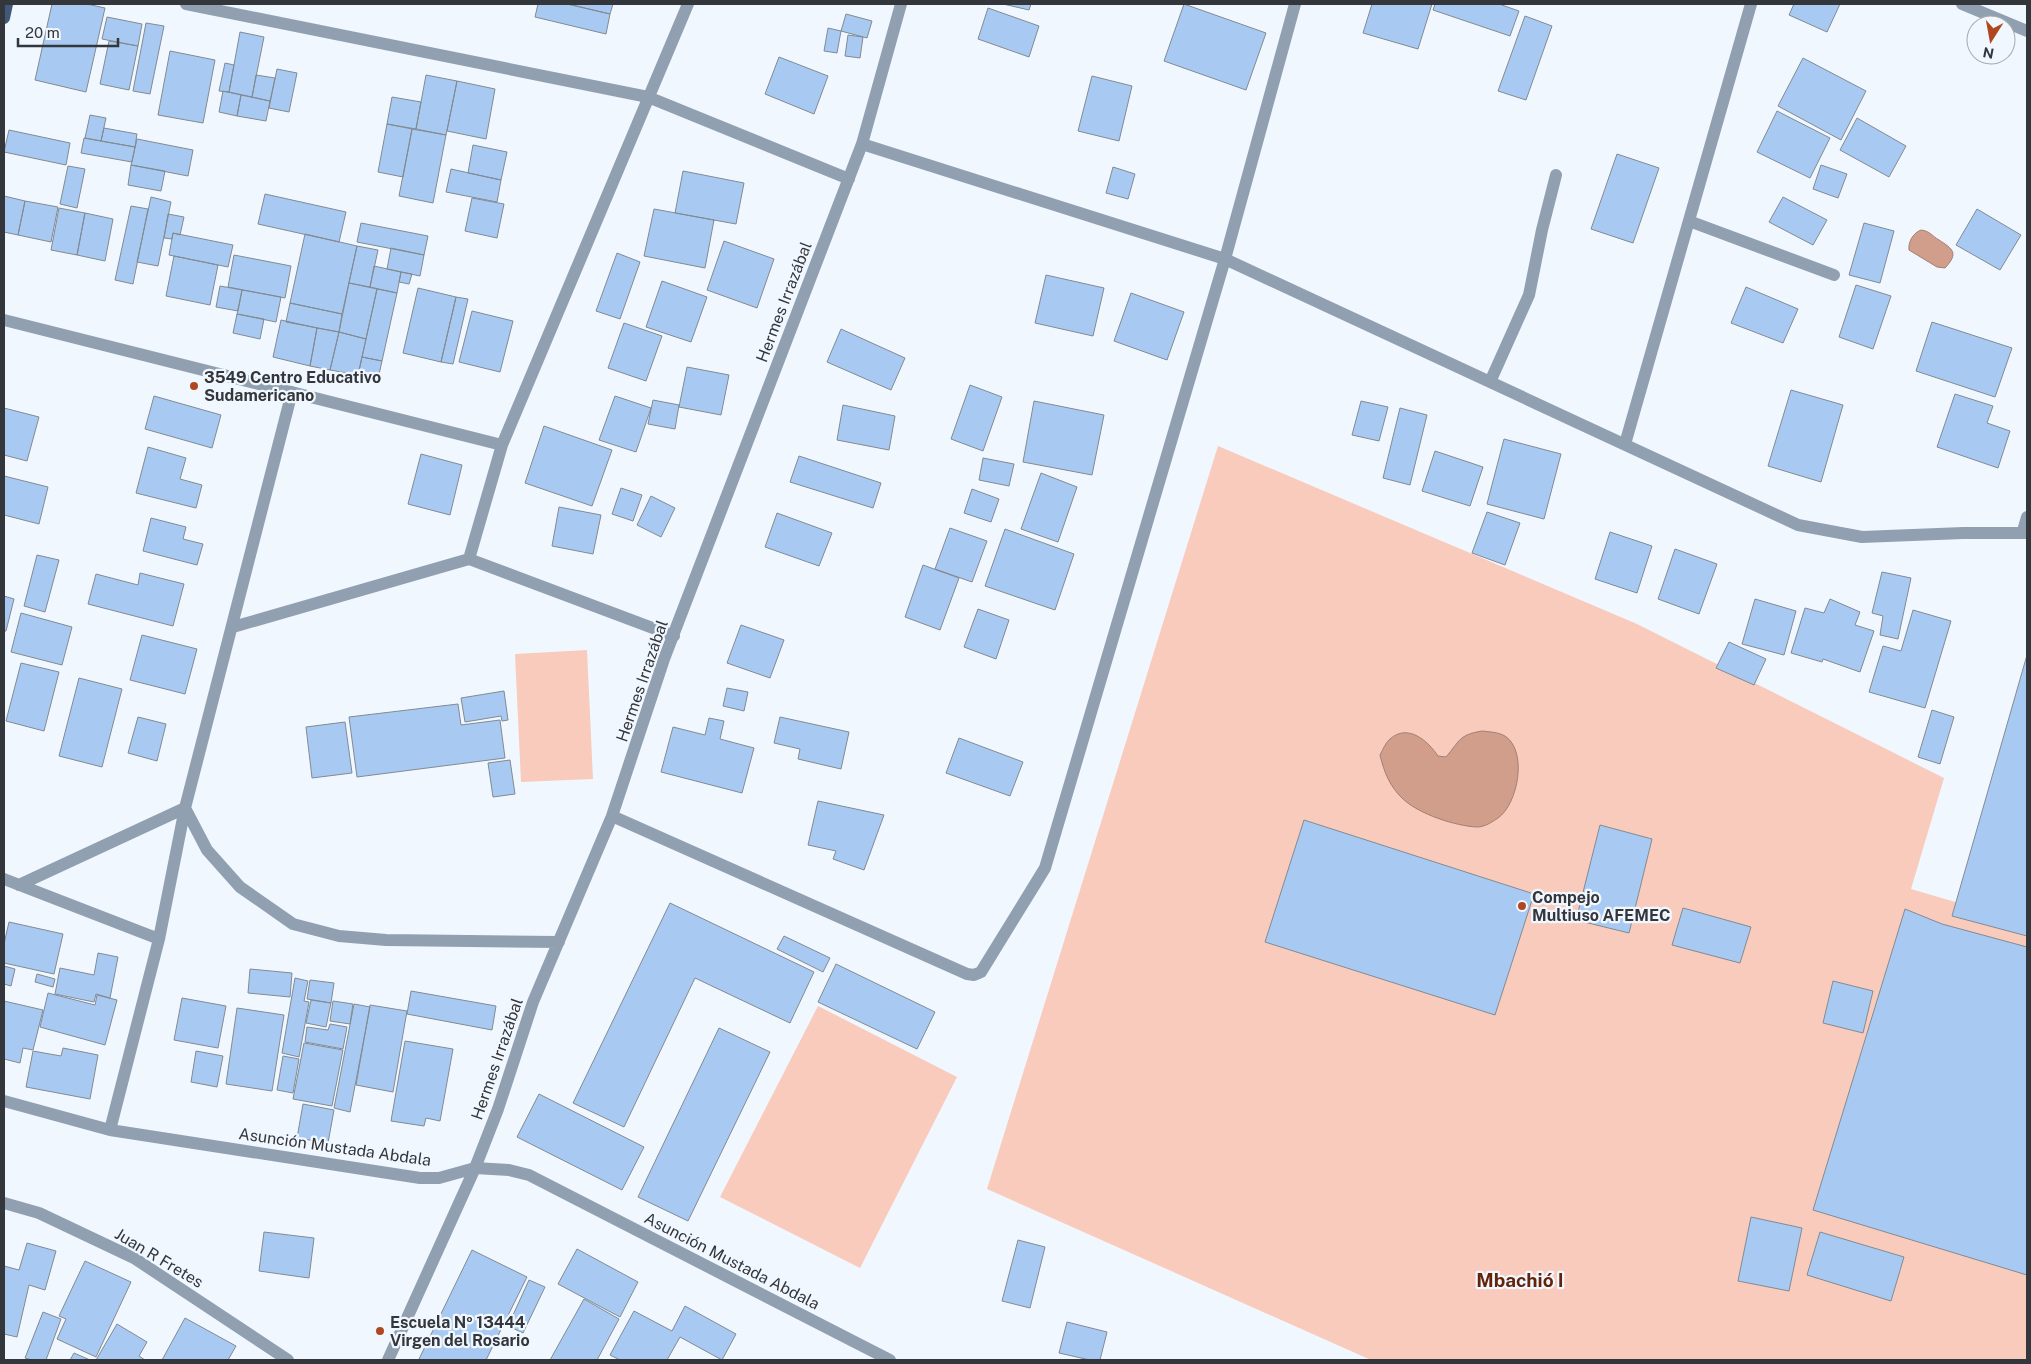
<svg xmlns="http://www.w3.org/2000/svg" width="2031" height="1364" font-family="'Public Sans',sans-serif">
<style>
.green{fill:#f8cbbc}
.water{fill:#d29e8c;stroke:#a27f73}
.building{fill:#a8caf2;stroke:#828a92}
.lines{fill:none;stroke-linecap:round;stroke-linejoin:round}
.minor{stroke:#91a0b1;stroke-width:12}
.major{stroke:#3f5976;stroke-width:12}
.poi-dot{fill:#af4820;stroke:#f1f7ff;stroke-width:2}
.labels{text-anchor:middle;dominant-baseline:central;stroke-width:4.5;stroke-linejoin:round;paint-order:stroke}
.street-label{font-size:16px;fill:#33363a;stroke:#f1f7ff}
.poi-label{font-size:16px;font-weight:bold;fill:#33363a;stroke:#f1f7ff;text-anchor:start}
.quarter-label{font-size:19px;font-weight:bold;fill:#642409;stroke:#f1f7ff}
</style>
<rect width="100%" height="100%" fill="#f1f7ff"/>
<!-- green -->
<path class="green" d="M1218,446L1637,624L1944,778L1911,889L2027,923V1360H1371L987,1189Z
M587,650L593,779L521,782L515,654Z
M818,1006L957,1077L860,1268L720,1197Z"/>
<!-- water -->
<path class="water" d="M1921,230C1930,231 1932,236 1939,240C1953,249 1959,253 1945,268L1937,267L1909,250C1908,242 1913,233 1921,230Z
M1482,731C1490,732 1498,732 1505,736C1528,751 1518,804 1498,818C1492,822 1485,827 1477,827C1455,826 1419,814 1403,799C1390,787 1384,772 1380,755C1383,750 1385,743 1390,739C1408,723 1428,741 1438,756L1446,757C1460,741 1458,735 1482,731Z"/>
<!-- building -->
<path class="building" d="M52,4H87L105,8L86,92L35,80Z
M538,4H567L610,14L606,34L535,17Z
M568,4H613L610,14Z
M1003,4H1031L1029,10Z
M1184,4L1266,33L1246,90L1164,61Z
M1372,4H1432L1418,49L1363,33Z
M1435,4H1499L1519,11L1510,36L1433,10Z
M1794,4H1840L1827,32L1789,15Z
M988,8L1039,26L1029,57L978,39Z
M846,14L872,21L867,38L841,31Z
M1525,16L1552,26L1526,100L1498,91Z
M107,17L142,24L138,46L102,39Z
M146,23L164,26L150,94L133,91Z
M828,28L841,31L837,53L824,51Z
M240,32L264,37L252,97L229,92Z
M848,35L863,37L860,58L845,56Z
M109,41L138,46L129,90L100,84Z
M170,51L215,60L203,123L158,115Z
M779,57L828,76L814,114L765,94Z
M1803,58L1866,91L1841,140L1778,106Z
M225,63L234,65L229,92L219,91Z
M277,69L297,73L289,112L269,108Z
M256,75L275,78L270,101L252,97Z
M426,75L457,81L446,135L416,129Z
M1092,76L1132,86L1119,141L1078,131Z
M457,81L495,89L486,139L447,131Z
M223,91L241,95L237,116L219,112Z
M241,95L270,101L266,121L237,116Z
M392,97L421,102L416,129L387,124Z
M1777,111L1830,138L1810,178L1757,152Z
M90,115L106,118L101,141L85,138Z
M1857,118L1906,146L1889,177L1840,150Z
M387,124L412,129L403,177L378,172Z
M104,128L137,134L135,147L101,141Z
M412,129L446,135L433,203L399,196Z
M9,130L70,143L66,165L4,152Z
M84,138L135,147L132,162L81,153Z
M137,139L193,150L188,176L131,165Z
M473,145L507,152L501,180L468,173Z
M1617,154L1659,168L1633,243L1591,229Z
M131,165L165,171L161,191L128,185Z
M1821,165L1847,174L1838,198L1813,189Z
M68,166L85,169L77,208L60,204Z
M1113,167L1135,174L1128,199L1106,193Z
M451,169L501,180L497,202L446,192Z
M683,171L744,183L736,224L675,213Z
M265,194L346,212L339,242L258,224Z
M4,196L25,201L18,235L4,232Z
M151,197L171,202L158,266L137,262Z
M1783,197L1827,220L1813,245L1769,222Z
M472,198L504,204L497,238L465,231Z
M25,201L58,207L51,242L18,235Z
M131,206L148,209L133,284L115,280Z
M59,208L85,213L77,255L51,250Z
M654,209L714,220L705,268L644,256Z
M1977,209L2021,235L2000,270L1956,245Z
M85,213L113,219L105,261L77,255Z
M168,214L184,217L180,235L173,233L172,239L164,238Z
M361,223L428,236L424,255L357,242Z
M1864,223L1894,231L1880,283L1849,275Z
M173,233L233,245L228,267L169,255Z
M305,234L357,246L342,314L290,303Z
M724,241L774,259L757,308L707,290Z
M357,246L378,250L370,287L349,283Z
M391,248L424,255L420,276L387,269Z
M617,253L640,262L620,319L596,311Z
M234,255L291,266L285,298L228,287Z
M174,256L218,265L210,305L166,296Z
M374,266L401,272L397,293L370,287Z
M401,272L412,274L409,284L399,282Z
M1046,275L1104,288L1093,336L1035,323Z
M662,281L707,297L691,342L646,327Z
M349,283L377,289L366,339L339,332Z
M1856,285L1891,296L1873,349L1839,337Z
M220,286L242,290L238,311L216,307Z
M1746,287L1798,309L1783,343L1731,323Z
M418,288L456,297L441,362L403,353Z
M377,289L397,293L382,361L362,357Z
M242,290L281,297L276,322L237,314Z
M1131,293L1184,312L1167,360L1114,341Z
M456,297L468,299L453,364L441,362Z
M290,303L342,314L339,332L286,322Z
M472,311L513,321L500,372L459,362Z
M237,314L264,319L260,339L233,333Z
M281,320L317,328L310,366L273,357Z
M1932,322L2012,348L1995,397L1916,371Z
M624,323L662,336L646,381L608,368Z
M317,328L339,332L330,370L310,366Z
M841,329L905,358L891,390L827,362Z
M339,332L366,339L358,375L330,370Z
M362,357L382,361L378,379L358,375Z
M687,367L729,375L721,415L679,407Z
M970,385L1002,397L983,451L951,439Z
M1791,390L1843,405L1821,482L1768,466Z
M1955,394L1993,406L1987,423L2010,431L1998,468L1937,447Z
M154,396L221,415L212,448L145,429Z
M615,396L651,408L636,452L599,440Z
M653,400L679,405L675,429L648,424Z
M1034,401L1104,415L1092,475L1023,462Z
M1361,401L1388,407L1379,441L1352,435Z
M843,405L895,416L889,450L837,440Z
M4,408L39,417L27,461L4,455Z
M1400,408L1427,415L1410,485L1383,478Z
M544,426L612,450L592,506L525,483Z
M1504,439L1561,454L1544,519L1487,504Z
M148,447L186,458L180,479L202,485L196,508L136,493Z
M1435,451L1483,467L1470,506L1422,491Z
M421,454L462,465L450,515L408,504Z
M799,456L881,483L873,508L790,482Z
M983,458L1014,464L1009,486L979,480Z
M1041,473L1077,487L1058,542L1021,529Z
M4,476L48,487L39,524L4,515Z
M621,488L642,495L633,521L612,514Z
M972,489L999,499L991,522L964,513Z
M651,496L675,508L661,537L637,525Z
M559,507L601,515L593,554L552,546Z
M1487,512L1520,523L1505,565L1472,553Z
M777,513L832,533L819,566L765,547Z
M151,518L186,527L183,539L203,544L197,565L143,551Z
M950,528L987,541L972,582L935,569Z
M1005,529L1074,554L1055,610L985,586Z
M1610,532L1652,546L1637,593L1595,579Z
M1675,549L1717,564L1699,614L1658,599Z
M37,555L59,560L45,612L24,606Z
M923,565L959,578L940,630L905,617Z
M1882,572L1911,578L1898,639L1880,635L1883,616L1872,613Z
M140,573L184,584L173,626L88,604L96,574L138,585Z
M4,596L14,599L6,631H4Z
M1755,599L1796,611L1784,655L1742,644Z
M1830,599L1860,612L1855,625L1874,631L1860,672L1823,659L1822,662L1791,653L1805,608L1824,613Z
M978,609L1009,620L996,659L964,647Z
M1913,610L1951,621L1925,708L1869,692L1883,646L1901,651Z
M21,613L72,627L62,665L11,652Z
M741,625L784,640L770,678L727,663Z
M142,635L197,649L185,694L130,680Z
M1729,642L1766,659L1754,685L1716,668Z
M2027,655V936L1952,916Z
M21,663L59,672L44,731L6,721Z
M79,678L122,689L102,767L59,756Z
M727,688L748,692L744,711L723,706Z
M504,691L508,720L502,721L501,716L465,722L461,698Z
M458,704L461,725L500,720L505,758L357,777L349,717Z
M1932,710L1954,717L1940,764L1918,757Z
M138,717L166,724L157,761L128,753Z
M780,717L849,732L841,769L798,759L800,749L774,743Z
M709,718L724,721L720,739L754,748L742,793L661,772L673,727L705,735Z
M345,722L352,773L312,778L306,727Z
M959,738L1023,762L1010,796L946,773Z
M510,760L515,794L493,797L488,763Z
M818,801L884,815L864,870L833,859L836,851L808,845Z
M1304,820L1534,894L1495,1015L1265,942Z
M1600,825L1652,839L1629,933L1576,920Z
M670,903L814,972L790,1023L695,978L624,1127L573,1103Z
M1683,908L1751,927L1740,963L1672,945Z
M1905,909L1942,924L2027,947V1275L1813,1210Z
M9,922L63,934L54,974L4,963V944Z
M784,936L830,958L823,972L777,949Z
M98,953L118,957L110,998L96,994L94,1002L55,994L60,968L94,975Z
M836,964L935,1012L917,1049L818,1002Z
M4,966L15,969L11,986L4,984Z
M250,969L292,973L290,997L248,993Z
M37,974L55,979L53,987L35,982Z
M295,978L308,981L304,1001L309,1002L299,1057L282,1053Z
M310,980L334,983L331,1003L307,999Z
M1833,981L1873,991L1863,1033L1823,1023Z
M411,991L496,1006L492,1030L407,1014Z
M48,993L95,1005L97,995L117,1000L105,1045L40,1027Z
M182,998L226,1006L218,1048L174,1040Z
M311,1000L331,1003L326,1027L306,1023Z
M4,1001L43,1010L33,1050L23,1048L20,1063L4,1059Z
M333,1001L353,1004L350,1024L330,1021Z
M354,1004L370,1007L350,1112L334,1108Z
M370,1005L407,1011L393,1092L356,1085Z
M237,1008L284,1015L272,1091L226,1084Z
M330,1024L347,1027L343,1049L305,1042L307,1027L328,1030Z
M719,1028L770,1052L688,1221L638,1197Z
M405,1041L453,1049L440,1121L426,1118L424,1126L391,1121Z
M304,1043L343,1050L332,1106L293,1099Z
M63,1048L98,1055L90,1099L26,1087L33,1051L61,1056Z
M196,1051L223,1056L217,1087L191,1082Z
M283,1056L299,1059L293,1093L277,1090Z
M539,1094L644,1147L622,1190L517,1137Z
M303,1104L334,1110L328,1143L297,1138Z
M1751,1217L1802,1228L1789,1291L1738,1281Z
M264,1232L314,1238L309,1278L259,1271Z
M1820,1232L1904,1257L1891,1301L1807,1275Z
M1018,1240L1045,1247L1030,1308L1002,1301Z
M27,1243L56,1251L45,1290L29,1285L17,1337L4,1334V1266L19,1270Z
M577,1249L638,1282L620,1317L558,1284Z
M472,1250L527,1277L486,1360H422L419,1359Z
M85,1261L131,1282L96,1357L57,1339L66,1319L59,1316Z
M529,1280L545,1287L523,1333L508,1326Z
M584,1299L619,1319L597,1360H550Z
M685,1306L736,1334L722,1360L680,1337L667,1360H620L610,1355L634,1311L672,1331Z
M43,1312L61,1319L46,1360H32L25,1358Z
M185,1318L236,1346L228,1360H162Z
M1067,1322L1107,1332L1100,1360H1090L1059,1353Z
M117,1324L147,1342L139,1356L145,1360H96Z
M74,1353L90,1360H70Z"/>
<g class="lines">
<!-- minor -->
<path class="minor" d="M186,4L648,97L849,179
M1962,4L2027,31
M862,144L1225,259L1798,525L1862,537L1963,533H2027
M1689,221L1834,275
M4,320L502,445
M1490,382L1529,295L1542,230L1556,175
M1625,444L1751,4
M2023,531L2027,517
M469,559L502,445L688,4
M233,627L469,559L674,636
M612,816L967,974L974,975L981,972L1045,868L1225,259L1295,4
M4,879L159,939
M19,885L185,808L207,850L240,887L293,924L339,936L386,940L559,942
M4,1101L110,1130L420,1178H439L475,1168L509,1170L529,1175L890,1360
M110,1130L159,939L185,808L292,392
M4,1203L39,1213L134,1258L288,1360
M388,1360L475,1168L498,1109L533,1002L612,816L664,659L862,144L901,4"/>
<!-- major -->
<path class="major" d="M4,18L7,4"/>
</g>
<!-- markers -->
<g class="poi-dot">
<circle cx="194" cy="386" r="5"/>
<circle cx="1522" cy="906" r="5"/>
<circle cx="380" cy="1331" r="5"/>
</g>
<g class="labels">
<!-- street labels -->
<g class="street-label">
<text transform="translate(784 302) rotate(-69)">Hermes Irrazábal</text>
<text transform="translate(642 681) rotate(-71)">Hermes Irrazábal</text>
<text transform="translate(497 1059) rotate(-71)">Hermes Irrazábal</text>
<text transform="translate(335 1147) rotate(8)">Asunción Mustada Abdala</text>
<text transform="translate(159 1258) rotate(31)">Juan R Fretes</text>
<text transform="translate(732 1261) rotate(27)">Asunción Mustada Abdala</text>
</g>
<!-- poi labels -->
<g class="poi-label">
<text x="204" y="377">3549 Centro Educativo<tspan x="204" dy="18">Sudamericano</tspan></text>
<text x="1532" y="897">Compejo<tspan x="1532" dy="18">Multiuso AFEMEC</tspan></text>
<text x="390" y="1322">Escuela Nº 13444<tspan x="390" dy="18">Virgen del Rosario</tspan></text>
</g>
<!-- quarter labels -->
<g class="quarter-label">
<text x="1520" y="1280">Mbachió I</text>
</g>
</g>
<!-- border -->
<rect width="2031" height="1364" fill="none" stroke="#33363a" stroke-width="10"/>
<!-- north arrow -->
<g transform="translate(1991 40) rotate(191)"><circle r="24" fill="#f1f7ff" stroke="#a5aab0"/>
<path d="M0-4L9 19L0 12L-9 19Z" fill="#af4820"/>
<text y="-8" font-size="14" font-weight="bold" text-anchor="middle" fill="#33363a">N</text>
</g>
<!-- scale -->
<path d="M18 38v8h100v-8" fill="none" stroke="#33363a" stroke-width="2.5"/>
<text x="25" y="38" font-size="15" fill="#33363a" stroke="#f1f7ff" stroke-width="4" paint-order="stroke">20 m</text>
</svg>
